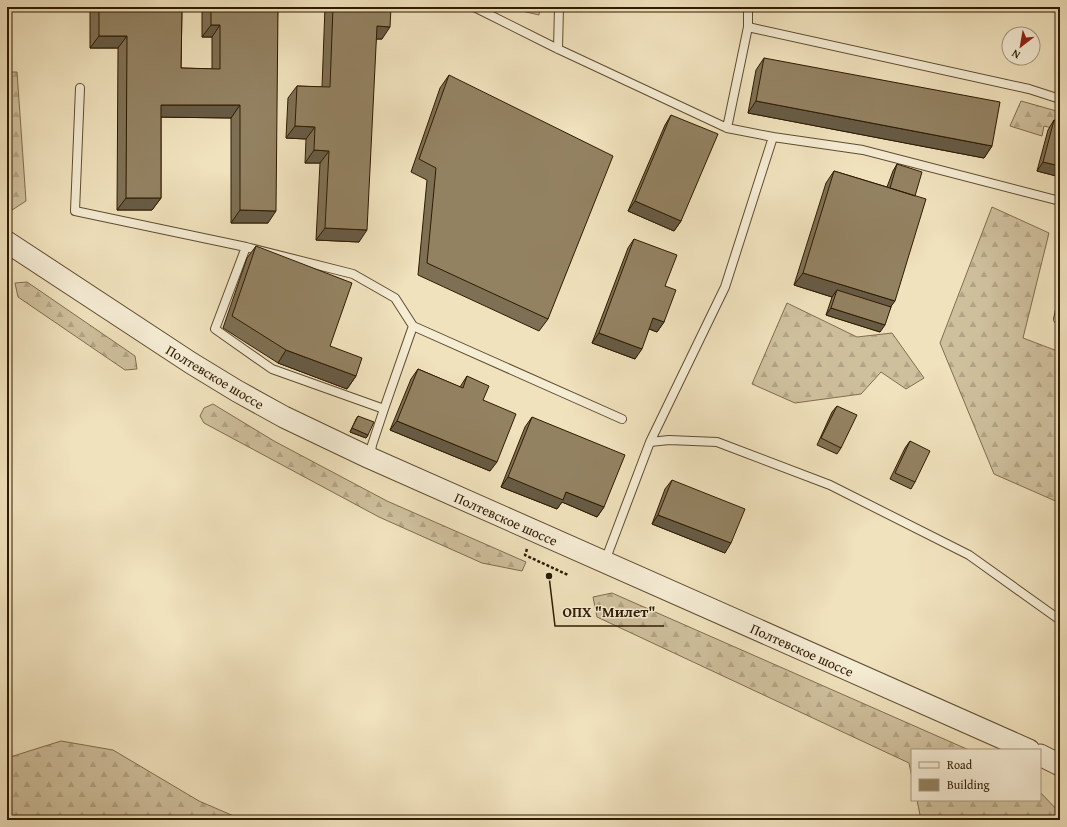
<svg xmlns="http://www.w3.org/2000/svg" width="1067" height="827" font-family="'Gentium Book Plus',serif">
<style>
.forest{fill:url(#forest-firs);stroke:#7f6d4e}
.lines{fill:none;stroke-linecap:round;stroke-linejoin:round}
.service-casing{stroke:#5f4c2f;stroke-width:10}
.tertiary-casing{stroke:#5f4c2f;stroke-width:23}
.path{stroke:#2f1a00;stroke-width:2.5;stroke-dasharray:3 2;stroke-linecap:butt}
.service{stroke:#f5ecd4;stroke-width:8}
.tertiary{stroke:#f5ecd4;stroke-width:21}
.wall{fill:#7e7054;stroke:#2f1a00}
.shaded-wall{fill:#675b45;stroke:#2f1a00}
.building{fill:#938262;stroke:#2f1a00}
.labels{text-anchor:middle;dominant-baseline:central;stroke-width:3;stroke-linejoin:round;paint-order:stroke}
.street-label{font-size:14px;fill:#2f1a00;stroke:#f5ecd4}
.leader{fill:none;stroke:#2f1a00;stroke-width:1.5}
.callout-dot{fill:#2f1a00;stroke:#f5ecd4;stroke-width:1.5}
.callout-label{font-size:15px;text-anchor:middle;font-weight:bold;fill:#2f1a00;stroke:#f5ecd4;stroke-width:3;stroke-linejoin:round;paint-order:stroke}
</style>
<defs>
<pattern id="forest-firs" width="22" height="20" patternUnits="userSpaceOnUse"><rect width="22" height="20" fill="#cfc09d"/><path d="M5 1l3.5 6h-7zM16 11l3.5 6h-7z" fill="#b2a485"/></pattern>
</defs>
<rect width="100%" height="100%" fill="#f0e2bd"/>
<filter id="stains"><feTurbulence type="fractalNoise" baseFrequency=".005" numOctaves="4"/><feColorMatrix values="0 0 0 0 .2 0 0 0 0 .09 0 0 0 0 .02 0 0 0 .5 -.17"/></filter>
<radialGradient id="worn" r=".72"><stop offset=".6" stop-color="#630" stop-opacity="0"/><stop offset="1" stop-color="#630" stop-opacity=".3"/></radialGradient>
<!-- forest -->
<path class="forest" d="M505,7H540L539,15Z
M7,72H17L26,201L9,212H7Z
M1021,101L1060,112V130L1044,126L1042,136L1010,126Z
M992,207L1049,233L1023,338L1060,352V503L994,474L940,343Z
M27,282L135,356L137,369L125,370L18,297L15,283Z
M787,303L857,337L892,333L924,378L906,389L881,372L861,394L795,403L752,384Z
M213,404L274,441L387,501L526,562L522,571L482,563L379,517L204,423L200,416L204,408Z
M612,593L969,750H912V778L909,763L597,617L593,597Z
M61,741L113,750L199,801L243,820H7V758Z
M1040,792L1060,813V820H921L917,800H1040Z"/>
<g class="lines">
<defs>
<path id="service" d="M474,7L558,49L727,128L773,137L725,287L650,442
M748,7V27
M558,49L559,7
M80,88L75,211L246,247L353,274L395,298L413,326
M727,128L748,27L1029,89L1060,99
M773,137L863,150L1060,201
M246,247L215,329L272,369L384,409
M1058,319L1060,310
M370,458L372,445L384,409L413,326L622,419
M605,561L650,442L669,440L717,442L830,485L969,555L1060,620"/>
<path id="tertiary" d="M7,242L191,363L237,391L284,417L370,458L1029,750
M1040,755L1060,765"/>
</defs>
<!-- service casing -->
<use href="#service" class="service-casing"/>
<!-- tertiary casing -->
<use href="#tertiary" class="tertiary-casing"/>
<!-- path -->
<path class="path" d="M527,549L525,555L568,575"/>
<!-- service -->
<use href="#service" class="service"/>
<!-- tertiary -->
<use href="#tertiary" class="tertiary"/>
</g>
<!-- wall -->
<path class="wall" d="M91,7H182L181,68L212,69V37H202V10L204,7H278L268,223H231V118L161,117V198L152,210H117L118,48H90V9Z
M325,7H391L382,39H376L359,242L316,240L320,163H305L306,139L286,138L288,98L297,86L322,87Z
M764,58L992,146L984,158L748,113L756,70Z
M449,75L548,319L539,331L418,275L427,180L411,172L440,88Z
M671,115L681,221L674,231L628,211L665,125Z
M1054,120L1060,122V177L1037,171L1048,130Z
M897,164L915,196L891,307L880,332L826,315L832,297L794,285L826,183L834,171L887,187L893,171Z
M634,239L665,286L664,322L657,332L649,329L635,359L592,343L628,248Z
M256,246L330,346L356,376L347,389L278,363L223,328L247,258Z
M418,369L460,387L467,376L483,400L490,471L390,430L411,379Z
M837,406L841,448L837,454L817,445L832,412Z
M358,416L368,435L366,438L350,432L356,419Z
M532,417L604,507L597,517L562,502L557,509L501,487L525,427Z
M910,441L915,482L911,489L890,479L905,448Z
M672,480L725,553L652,524L665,489Z"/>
<!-- shaded-wall -->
<path class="shaded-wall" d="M211,25H220L212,37H202Z
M377,26L390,27L382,39H368Z
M99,36H127L118,48H90Z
M10,42L7,47V43Z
M756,101L992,146L984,158L748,113Z
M161,105H240L231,118L153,117Z
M295,126L315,127L306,139L286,138Z
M314,150L329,151L320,163H305Z
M1043,162L1060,166V177L1037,171Z
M126,198H161L152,210H117Z
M635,201L681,221L674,231L628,211Z
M240,210L276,211L268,223H231Z
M325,228L367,230L359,242L316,240Z
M803,273L895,301L886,313L837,290L832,297L794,285Z
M831,308L885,325L880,332L826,315Z
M653,318L664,322L657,332L647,328Z
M599,333L642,349L635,359L592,343Z
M286,350L356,376L347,389L278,363Z
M397,421L497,462L490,471L390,430Z
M352,428L368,435L366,438L350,432Z
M508,477L566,492L604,507L597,517L562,502L557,509L501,487Z
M658,515L731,543L725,553L652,524Z"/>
<!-- building -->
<path class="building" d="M7,7H10V42L7,43Z
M99,7H182L181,68L220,69V25H211V7H278L276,211L240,210V105H161V198H126L127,36H99Z
M333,7H391L390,27L377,26L367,230L325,228L329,151L314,150L315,127L295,126L297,86L330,87Z
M764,58L1000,102L992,146L756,101Z
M449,75L613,156L548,319L427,263L436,168L419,159Z
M671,115L718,134L681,221L635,201Z
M1054,120L1060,122V166L1043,162Z
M897,164L922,172L915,196L890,188Z
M834,171L926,199L895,301L803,273Z
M634,239L677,255L665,286L676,290L664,322L653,318L642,349L599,333Z
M256,246L352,283L330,346L362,358L356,376L286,350L232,316Z
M837,290L891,307L885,325L831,308Z
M418,369L463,388L467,376L489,386L483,400L516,414L497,462L397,421Z
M837,406L857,415L841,448L821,438Z
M358,416L374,422L368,435L352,428Z
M532,417L625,455L604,507L566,492L563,500L508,477Z
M910,441L930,451L915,482L895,473Z
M672,480L745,509L731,543L658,515Z"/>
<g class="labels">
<!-- street labels -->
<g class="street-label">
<text transform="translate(215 377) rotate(31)">Полтевское шоссе</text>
<text transform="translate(506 519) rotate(24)">Полтевское шоссе</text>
<text transform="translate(802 650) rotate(24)">Полтевское шоссе</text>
</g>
</g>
<!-- callouts -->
<path class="leader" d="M549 576L555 626H664"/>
<circle class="callout-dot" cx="549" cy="576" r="4"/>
<g class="callout-label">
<text x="609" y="617">ОПХ "Милет"</text>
</g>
<!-- margin -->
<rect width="1067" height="827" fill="none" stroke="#f0e2bd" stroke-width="24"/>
<rect x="8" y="8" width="1051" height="811" fill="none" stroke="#2f1a00" stroke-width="2"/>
<rect x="12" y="12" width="1043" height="803" fill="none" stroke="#2f1a00"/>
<!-- legend -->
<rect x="911" y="749" width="130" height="52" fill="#f5ecd4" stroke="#a6987f"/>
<rect x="919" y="762" width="20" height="6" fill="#f5ecd4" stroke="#a6987f"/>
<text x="947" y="769" font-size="12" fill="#2f1a00">Road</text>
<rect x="919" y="779" width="20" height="12" fill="#938262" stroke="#a6987f"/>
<text x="947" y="789" font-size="12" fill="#2f1a00">Building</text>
<!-- north arrow -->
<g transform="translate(1021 46) rotate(211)"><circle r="19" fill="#f5ecd4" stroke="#a6987f"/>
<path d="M0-3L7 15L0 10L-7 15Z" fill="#8f2418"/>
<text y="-6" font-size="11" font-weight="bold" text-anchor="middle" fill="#2f1a00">N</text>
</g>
<rect width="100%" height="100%" filter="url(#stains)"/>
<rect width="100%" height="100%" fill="url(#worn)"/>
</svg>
